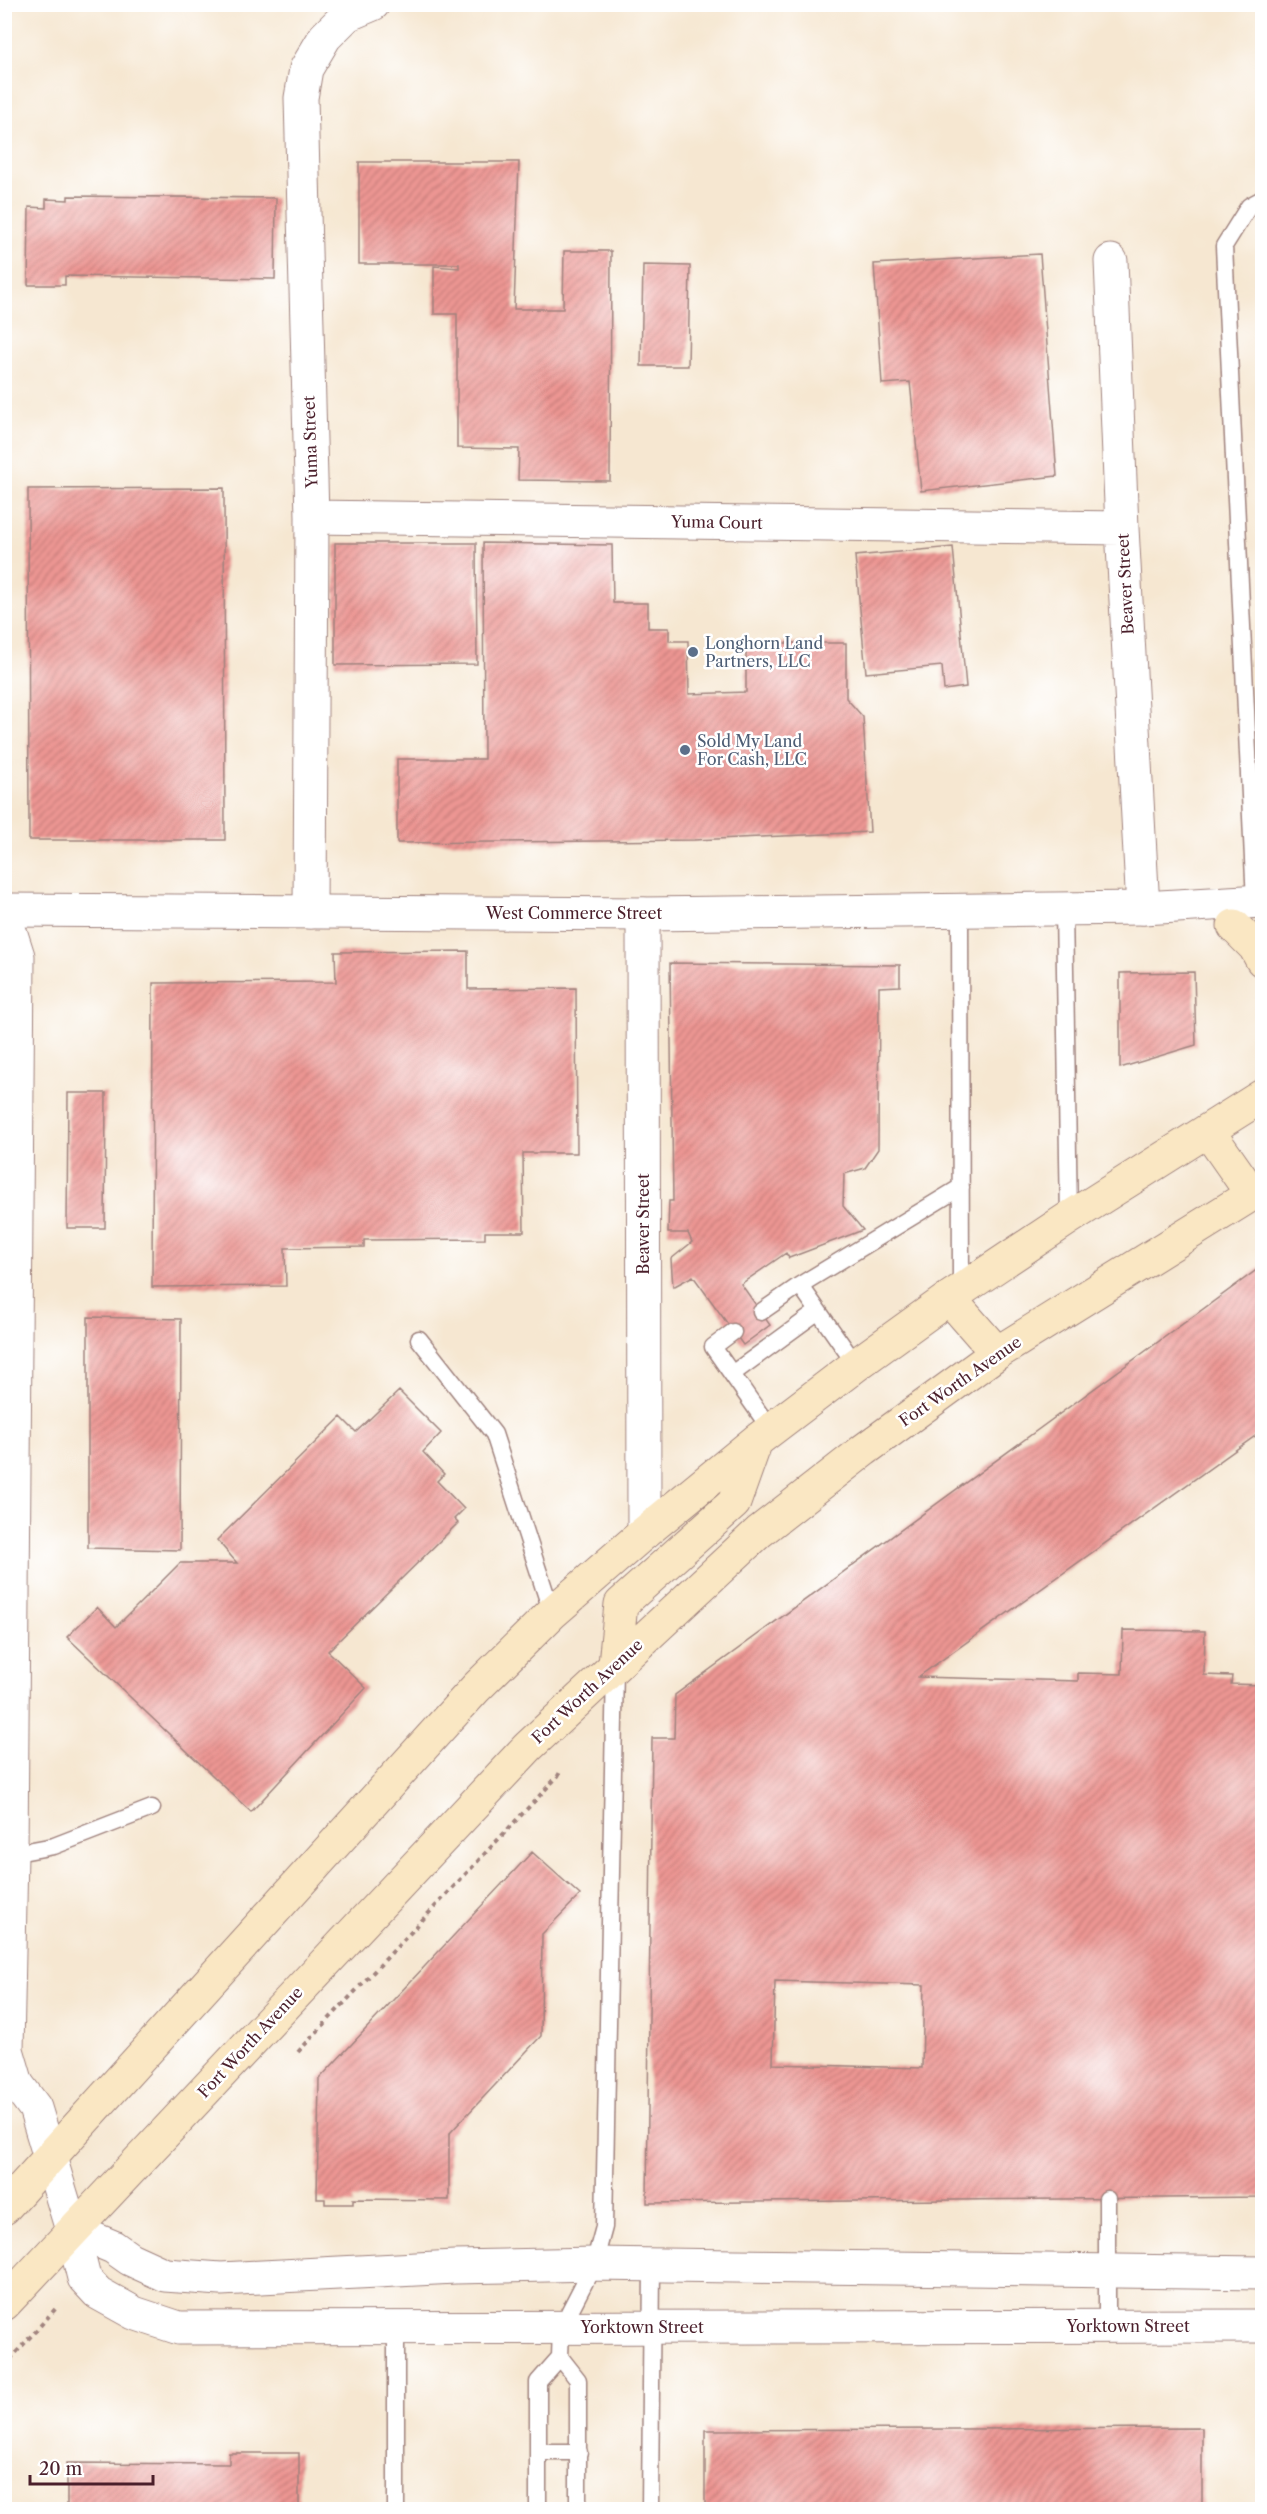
<svg xmlns="http://www.w3.org/2000/svg" width="1267" height="2514" font-family="'Libre Caslon Text',serif">
<style>
.building{fill:url(#building-hatch);fill-rule:evenodd}
.lines{fill:none;stroke-linecap:round;stroke-linejoin:round}
.service-casing{stroke:#a0837e;stroke-width:19}
.minor-casing{stroke:#a0837e;stroke-width:35}
.tertiary-casing{stroke:#a0837e;stroke-width:35}
.secondary-casing{stroke:#a0837e;stroke-width:35}
.path{stroke:#a0837e;stroke-width:4;stroke-dasharray:4.5 4.5;stroke-linecap:butt}
.service{stroke:#fff;stroke-width:16}
.minor{stroke:#fff;stroke-width:33}
.tertiary{stroke:#fff;stroke-width:33}
.secondary{stroke:#fae7c3;stroke-width:33}
.service-dot{fill:#5c6f8a;stroke:#fff;stroke-width:2}
.labels{text-anchor:middle;dominant-baseline:central;stroke-width:5;stroke-linejoin:round;paint-order:stroke}
.street-label{font-size:16px;fill:#4a1f2b;stroke:#fff}
.service-label{font-size:16px;fill:#4e5e75;stroke:#fff;text-anchor:start}
</style>
<defs>
<pattern id="building-hatch" width="6" height="6" patternUnits="userSpaceOnUse" patternTransform="scale(1.5)"><rect width="6" height="6" fill="#ed9693"/><path d="M-1 1l2-2M0 6l6-6M5 7l2-2" fill="none" stroke="#c27a78"/></pattern>
</defs>
<rect width="100%" height="100%" fill="#fff"/>
<filter id="ink" filterUnits="userSpaceOnUse"><feTurbulence type="fractalNoise" baseFrequency=".0167" numOctaves="2"/><feDisplacementMap in="SourceGraphic" scale="12" xChannelSelector="R" yChannelSelector="G"/><feConvolveMatrix kernelMatrix="1 2 1 2 8 2 1 2 1" color-interpolation-filters="sRGB"/></filter>
<filter id="wash" filterUnits="userSpaceOnUse"><feTurbulence type="fractalNoise" baseFrequency=".008" numOctaves="4" result="noise"/><feDisplacementMap in="SourceGraphic" scale="24" xChannelSelector="R" yChannelSelector="G"/><feGaussianBlur stdDeviation="1.35" result="paint"/><feColorMatrix in="noise" values="0 0 0 0 0 0 0 0 0 0 0 0 0 0 0 0 0 1.4 0 .05"/><feComposite in="paint" operator="in"/></filter>
<g filter="url(#wash)">
<rect width="100%" height="100%" fill="#f6e7d1"/>
<g id="blocks">
<!-- building -->
<path class="building" d="M359,162H519L514,309H563L564,251H611L610,481L518,480L519,449L457,448V314H434V266L459,268V264H359Z
M68,196L276,198L275,279L65,276V285H28L29,207L46,208V199L68,200Z
M1040,254L1057,476L921,491L910,382L882,384L874,264Z
M643,265L690,266L688,366H641Z
M224,488L225,840H29L28,489Z
M335,543H476L477,664L335,665Z
M483,543L612,545L613,603H648V628H669V641H688L689,694L746,692V643H846V698L863,717L870,832L694,840L397,843V759H484Z
M953,547L966,687L944,690L942,666L866,673L855,556Z
M468,951V989L576,988L577,1153H523L524,1232H485V1239L364,1240V1247L285,1248L286,1286L152,1287L153,983L336,982L335,952Z
M670,963L900,965V986L879,987L878,1149L865,1168L844,1174L843,1206L863,1230L789,1258L786,1253L741,1284L770,1325L743,1345L693,1276L673,1287L671,1259L692,1242L688,1233H668L669,1201H673Z
M1194,972L1196,1045L1120,1068V973Z
M68,1093H106L105,1228H67Z
M1262,1266V1431L918,1677L1078,1681V1673L1122,1674L1123,1630L1205,1631L1204,1675L1232,1676L1231,1684L1262,1685V2197L647,2203L652,1738H674L675,1695ZM775,1981L924,1985L922,2068L773,2064Z
M88,1317L181,1319L180,1550L88,1548Z
M399,1391L441,1433L423,1452L444,1474L437,1481L464,1509L454,1519L458,1523L328,1651L366,1688L251,1812L67,1637L97,1607L116,1627L180,1563H237L217,1540L341,1417L356,1432Z
M532,1852L580,1895L542,1934L541,2036L449,2134V2200L353,2199V2204H325V2199H317L319,2079Z
M1202,2428V2510H705V2430Z
M229,2453H299V2510H67V2463L229,2464Z"/>
</g>
</g>
<g filter="url(#ink)">
<use href="#blocks" fill-opacity="0" stroke="#a0837e" stroke-width="1.5"/>
<g class="lines">
<defs>
<path id="service" d="M1255,901L1224,246L1249,206L1262,199
M1064,909L1069,1218
M960,910L961,1290
M761,1312L800,1285
M733,1332L713,1347L771,1430
M419,1339L494,1434L552,1613
M856,1365L800,1285L961,1187
M732,1374L817,1312
M11,1854L54,1846L152,1808
M1107,2199V2326
M396,2328V2510
M560,2357L578,2380V2510
M538,2452H579
M538,2510V2382L560,2357L561,2328L594,2264L604,2227L615,1668
M650,2510L652,2264"/>
<path id="minor" d="M1111,261L1122,528L1143,908
M312,517L1122,528
M310,912L312,517L301,98L306,69L325,37L347,15L373,4
M643,914L644,1533
M4,925L11,934L18,956L11,1854L7,2050L17,2084L35,2108L72,2230L84,2278L98,2293L134,2313L179,2328L1262,2326
M72,2230L113,2247L130,2259L165,2275L221,2279L455,2267L594,2264L1262,2273"/>
<path id="tertiary" d="M4,910L643,914L1143,908L1262,901"/>
<path id="secondary" d="M1234,926L1255,947L1262,960
M1208,1131L1252,1194
M949,1298L997,1353
M615,1664L621,1604L734,1503L756,1441
M4,2208L476,1688L552,1613L644,1533L756,1441L856,1365L949,1298L1069,1218L1262,1096
M4,2304L528,1747L759,1532L864,1450L997,1353L1262,1188"/>
</defs>
<!-- service casing -->
<use href="#service" class="service-casing"/>
<!-- minor casing -->
<use href="#minor" class="minor-casing"/>
<!-- tertiary casing -->
<use href="#tertiary" class="tertiary-casing"/>
<!-- secondary casing -->
<use href="#secondary" class="secondary-casing"/>
<!-- path -->
<path class="path" d="M298,2052L558,1776L561,1770
M4,2366L58,2306"/>
<!-- service -->
<use href="#service" class="service"/>
<!-- minor -->
<use href="#minor" class="minor"/>
<!-- tertiary -->
<use href="#tertiary" class="tertiary"/>
<!-- secondary -->
<use href="#secondary" class="secondary"/>
</g>
</g>
<!-- markers -->
<g class="service-dot">
<circle cx="693" cy="652" r="6"/>
<circle cx="685" cy="750" r="6"/>
</g>
<g class="labels">
<!-- street labels -->
<g class="street-label">
<text transform="translate(310 442) rotate(-92)">Yuma Street</text>
<text transform="translate(717 522) rotate(1)">Yuma Court</text>
<text transform="translate(1125 584) rotate(-93)">Beaver Street</text>
<text x="574" y="913">West Commerce Street</text>
<text transform="translate(643 1224) rotate(-90)">Beaver Street</text>
<text transform="translate(960 1381) rotate(-35)">Fort Worth Avenue</text>
<text transform="translate(587 1691) rotate(-43)">Fort Worth Avenue</text>
<text transform="translate(250 2042) rotate(-47)">Fort Worth Avenue</text>
<text x="1128" y="2326">Yorktown Street</text>
<text x="642" y="2327">Yorktown Street</text>
</g>
<!-- service labels -->
<g class="service-label">
<text x="705" y="643">Longhorn Land<tspan x="705" dy="18">Partners, LLC</tspan></text>
<text x="697" y="741">Sold My Land<tspan x="697" dy="18">For Cash, LLC</tspan></text>
</g>
</g>
<!-- margin -->
<rect width="1267" height="2514" fill="none" stroke="#fff" stroke-width="24"/>
<!-- scale -->
<path d="M30 2475v9h123v-9" fill="none" stroke="#4a1f2b" stroke-width="3"/>
<text x="39" y="2475" font-size="18" fill="#4a1f2b" stroke="#ffffff" stroke-width="4.5" paint-order="stroke">20 m</text>
</svg>
